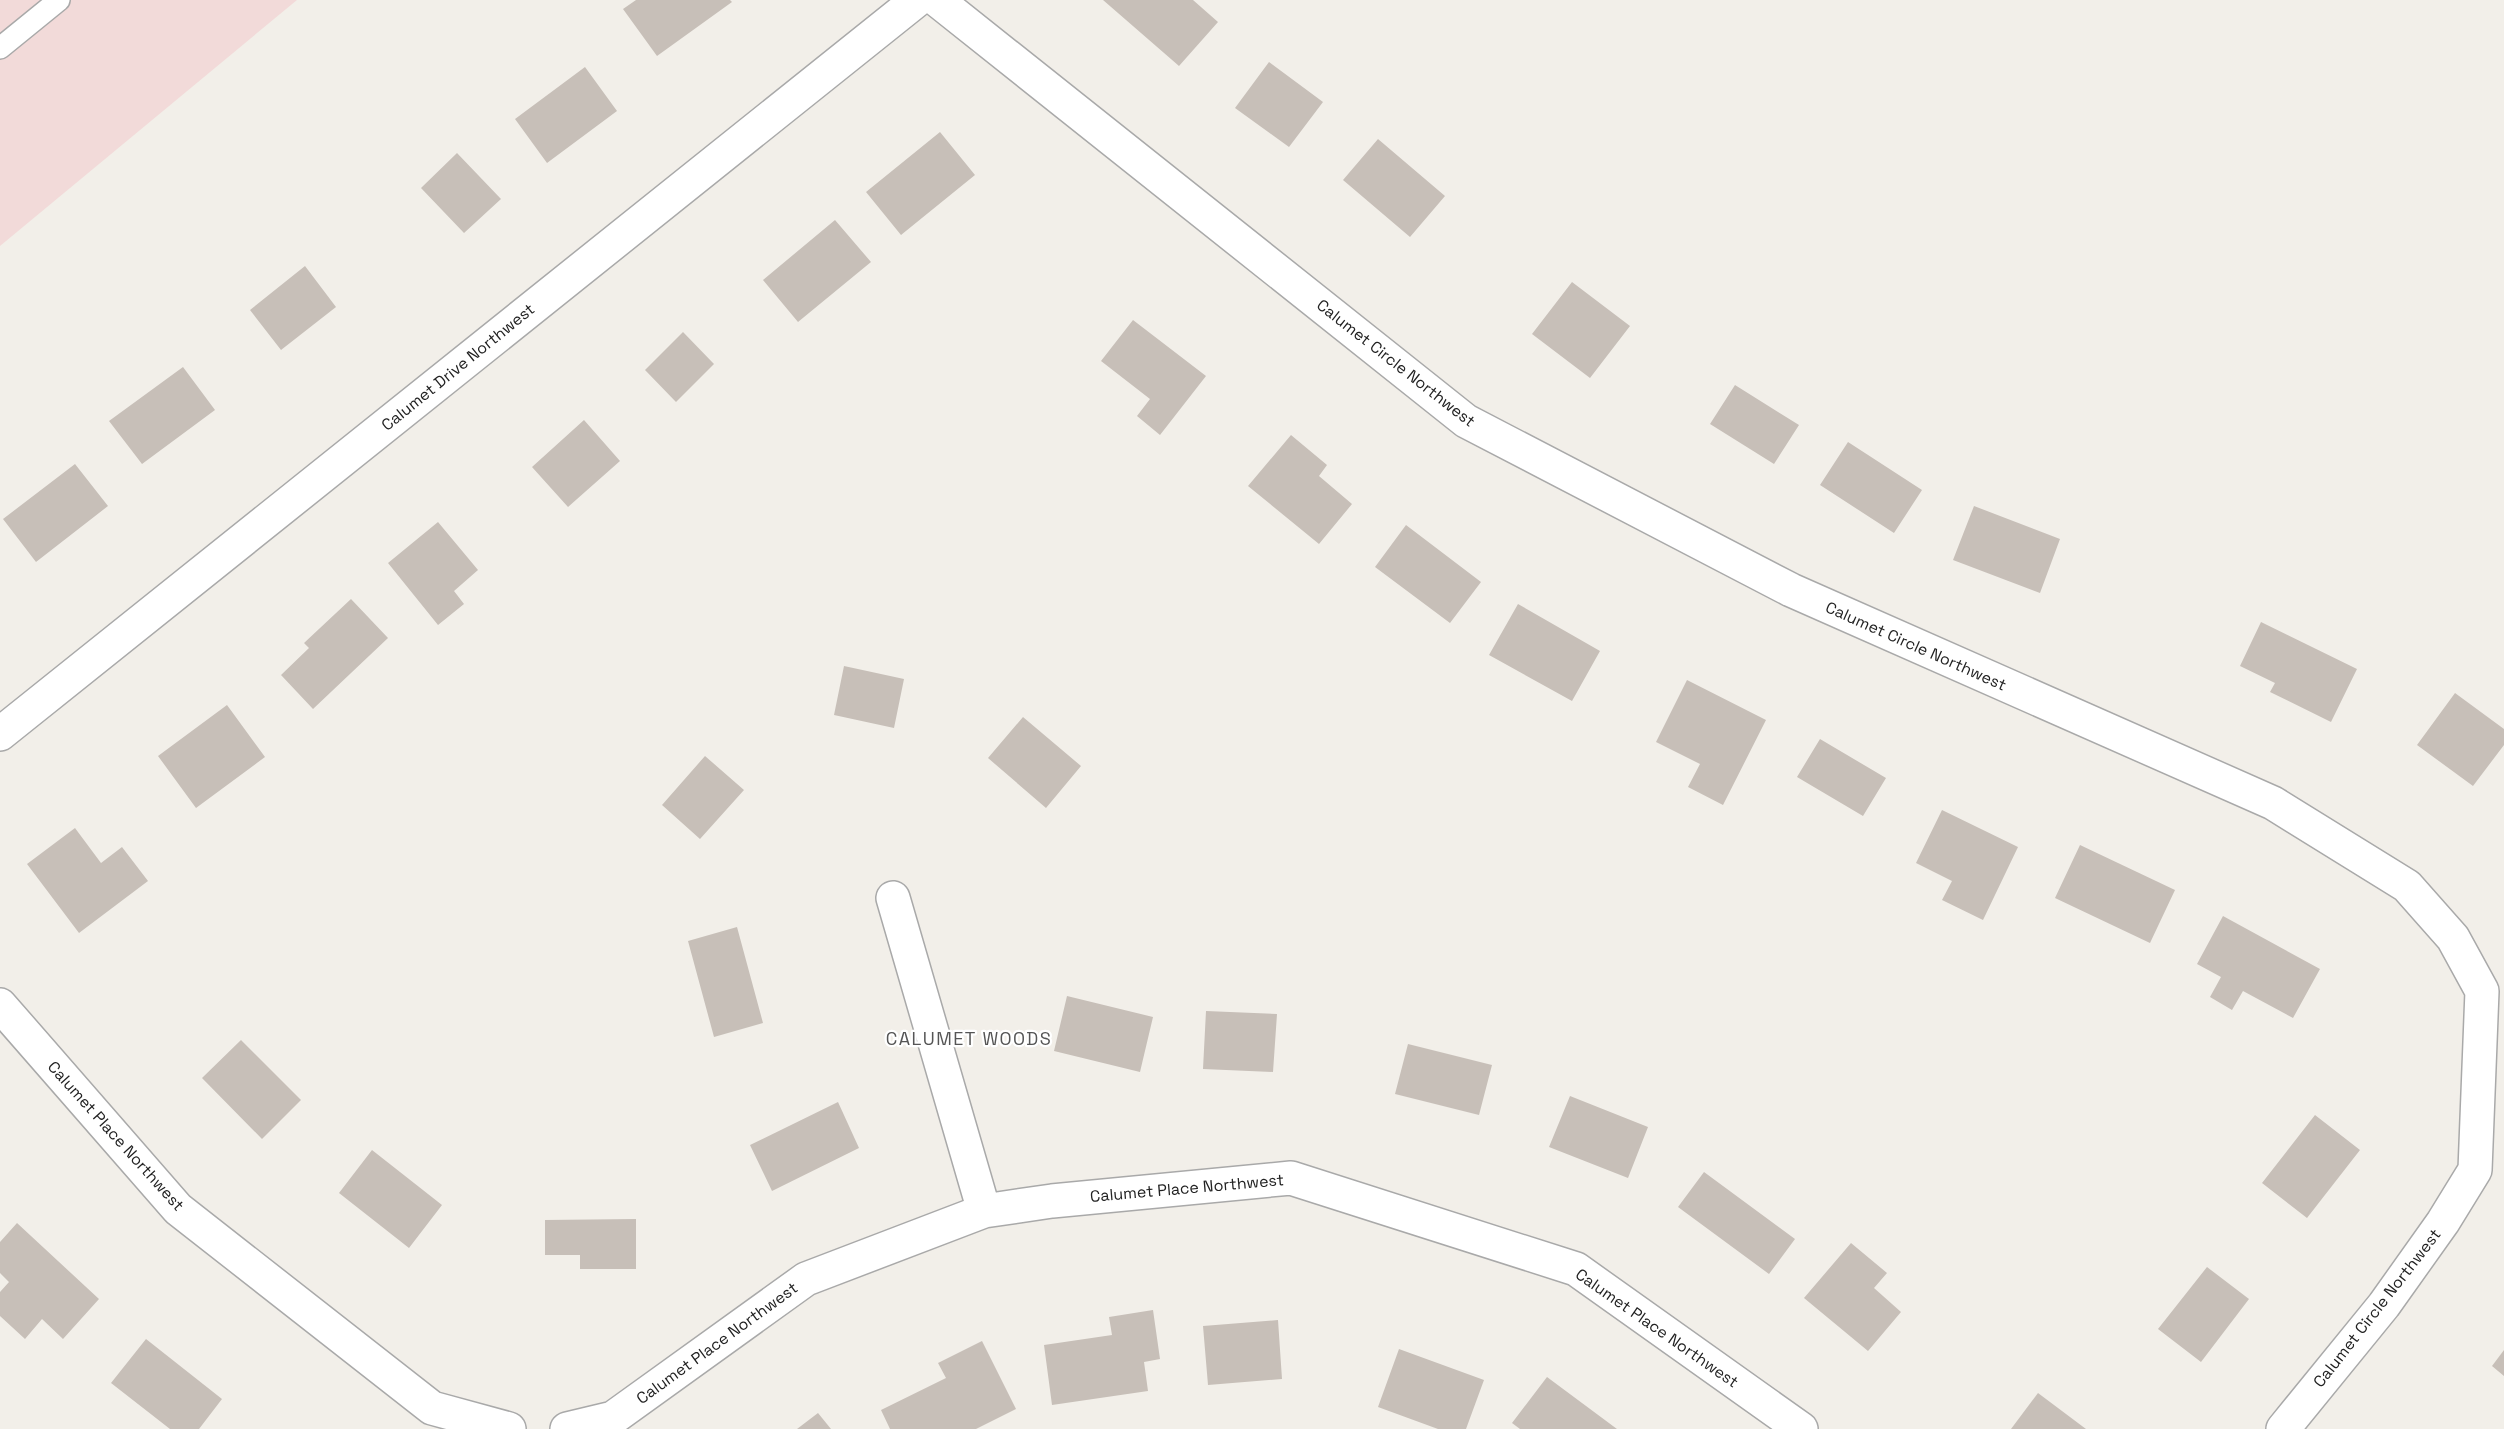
<svg xmlns="http://www.w3.org/2000/svg" width="2504" height="1429" font-family="'Space Grotesk',sans-serif">
<style>
.commercial{fill:#f2dad9}
.building{fill:#c7bfb8}
.lines{fill:none;stroke-linecap:round;stroke-linejoin:round}
.service-casing{stroke:#a9a9a9;stroke-width:24}
.minor-casing{stroke:#a9a9a9;stroke-width:36}
.service{stroke:#fff;stroke-width:21}
.minor{stroke:#fff;stroke-width:33}
.labels{text-anchor:middle;dominant-baseline:central;stroke-width:4.5;stroke-linejoin:round;paint-order:stroke}
.street-label{font-size:16px;fill:#222;stroke:#fff}
.neighbourhood-label{font-size:18px;letter-spacing:1.5px;fill:#555;stroke:#fff}
</style>
<rect width="100%" height="100%" fill="#f2efe9"/>
<!-- commercial -->
<path class="commercial" d="M0,0H297L0,246Z"/>
<!-- building -->
<path class="building" d="M636,0H730L732,2L657,56L623,9Z
M1103,0H1193L1218,22L1179,66Z
M1269,62L1323,102L1289,147L1235,108Z
M585,67L617,111L547,163L515,119Z
M940,132L975,175L901,235L866,192Z
M1378,139L1445,196L1410,237L1343,180Z
M457,153L501,199L464,233L421,188Z
M835,220L871,262L798,322L763,280Z
M305,266L336,307L281,350L250,310Z
M1572,282L1630,326L1590,378L1532,334Z
M1133,320L1206,376L1160,435L1137,416L1150,399L1101,361Z
M683,332L714,364L676,402L645,370Z
M183,367L215,410L142,464L109,421Z
M1735,385L1799,425L1774,464L1710,424Z
M584,420L620,461L568,507L532,467Z
M1291,435L1327,465L1319,476L1352,504L1319,544L1248,486Z
M1848,442L1922,490L1894,533L1820,485Z
M75,464L108,506L36,562L3,519Z
M1974,506L2060,539L2040,593L1953,560Z
M438,522L478,570L454,591L464,604L438,625L388,563Z
M1406,525L1481,582L1450,623L1375,567Z
M351,599L388,638L313,709L281,675L309,648L304,643Z
M1518,604L1600,651L1572,701L1489,655Z
M2261,622L2357,669L2331,722L2270,692L2275,683L2240,666Z
M844,666L904,679L894,728L834,715Z
M1687,680L1766,720L1723,805L1688,787L1700,764L1656,742Z
M2455,693L2504,729V745L2473,786L2417,745Z
M227,705L265,757L196,808L158,756Z
M1023,717L1081,766L1046,808L988,758Z
M1820,739L1886,778L1863,816L1797,777Z
M705,756L744,790L700,839L662,805Z
M1942,810L2018,847L1983,920L1942,900L1952,881L1916,863Z
M75,828L101,863L122,847L148,881L79,933L27,864Z
M2080,845L2175,890L2150,943L2055,898Z
M2223,916L2320,969L2293,1018L2243,991L2232,1010L2210,997L2221,977L2197,964Z
M737,927L763,1023L714,1037L688,941Z
M1067,996L1153,1017L1140,1072L1054,1051Z
M1206,1011L1277,1014L1273,1072L1203,1069Z
M241,1040L301,1100L262,1139L202,1078Z
M1408,1044L1492,1065L1479,1115L1395,1094Z
M1570,1096L1648,1127L1628,1178L1549,1147Z
M838,1102L859,1148L772,1191L750,1145Z
M2315,1115L2360,1150L2307,1218L2262,1183Z
M372,1150L442,1205L409,1248L339,1193Z
M1704,1172L1795,1239L1769,1274L1678,1207Z
M636,1219V1269H580V1255H545V1220Z
M17,1223L99,1299L63,1339L42,1319L25,1339L0,1316V1292L9,1282L0,1273V1242Z
M1851,1243L1887,1273L1874,1288L1901,1312L1868,1351L1804,1298Z
M2207,1267L2249,1299L2201,1362L2158,1329Z
M1153,1310L1160,1359L1144,1362L1148,1391L1052,1405L1044,1345L1112,1335L1109,1317Z
M1278,1320L1282,1379L1208,1385L1203,1326Z
M146,1339L222,1399L199,1429H170L111,1383Z
M982,1341L1016,1409L976,1429H890L881,1410L946,1378L938,1363Z
M1399,1349L1484,1380L1466,1429H1438L1378,1407Z
M2504,1350V1376L2492,1366Z
M1547,1377L1617,1429H1520L1512,1423Z
M2038,1393L2086,1429H2011Z
M818,1413L831,1429H797Z"/>
<g class="lines">
<defs>
<path id="service" d="M0,48L59,0"/>
<path id="minor" d="M937,0L1466,421L1791,590L2273,803L2407,886L2453,938L2482,991L2475,1170L2443,1222L2384,1305L2283,1429
M0,734L917,0
M893,898L984,1211
M0,1005L178,1209L432,1408L509,1429
M567,1429L613,1418L806,1279L984,1211L1052,1201L1291,1178L1576,1269L1801,1429"/>
</defs>
<!-- service casing -->
<use href="#service" class="service-casing"/>
<!-- minor casing -->
<use href="#minor" class="minor-casing"/>
<!-- service -->
<use href="#service" class="service"/>
<!-- minor -->
<use href="#minor" class="minor"/>
</g>
<g class="labels">
<!-- street labels -->
<g class="street-label">
<text transform="translate(1396 363) rotate(38)">Calumet Circle Northwest</text>
<text transform="translate(458 367) rotate(-39)">Calumet Drive Northwest</text>
<text transform="translate(1916 646) rotate(24)">Calumet Circle Northwest</text>
<text transform="translate(116 1136) rotate(48)">Calumet Place Northwest</text>
<text transform="translate(1187 1188) rotate(-5)">Calumet Place Northwest</text>
<text transform="translate(2377 1308) rotate(-52)">Calumet Circle Northwest</text>
<text transform="translate(1657 1328) rotate(35)">Calumet Place Northwest</text>
<text transform="translate(717 1343) rotate(-36)">Calumet Place Northwest</text>
</g>
<!-- neighbourhood labels -->
<g class="neighbourhood-label">
<text x="969" y="1038">CALUMET WOODS</text>
</g>
</g>
</svg>
